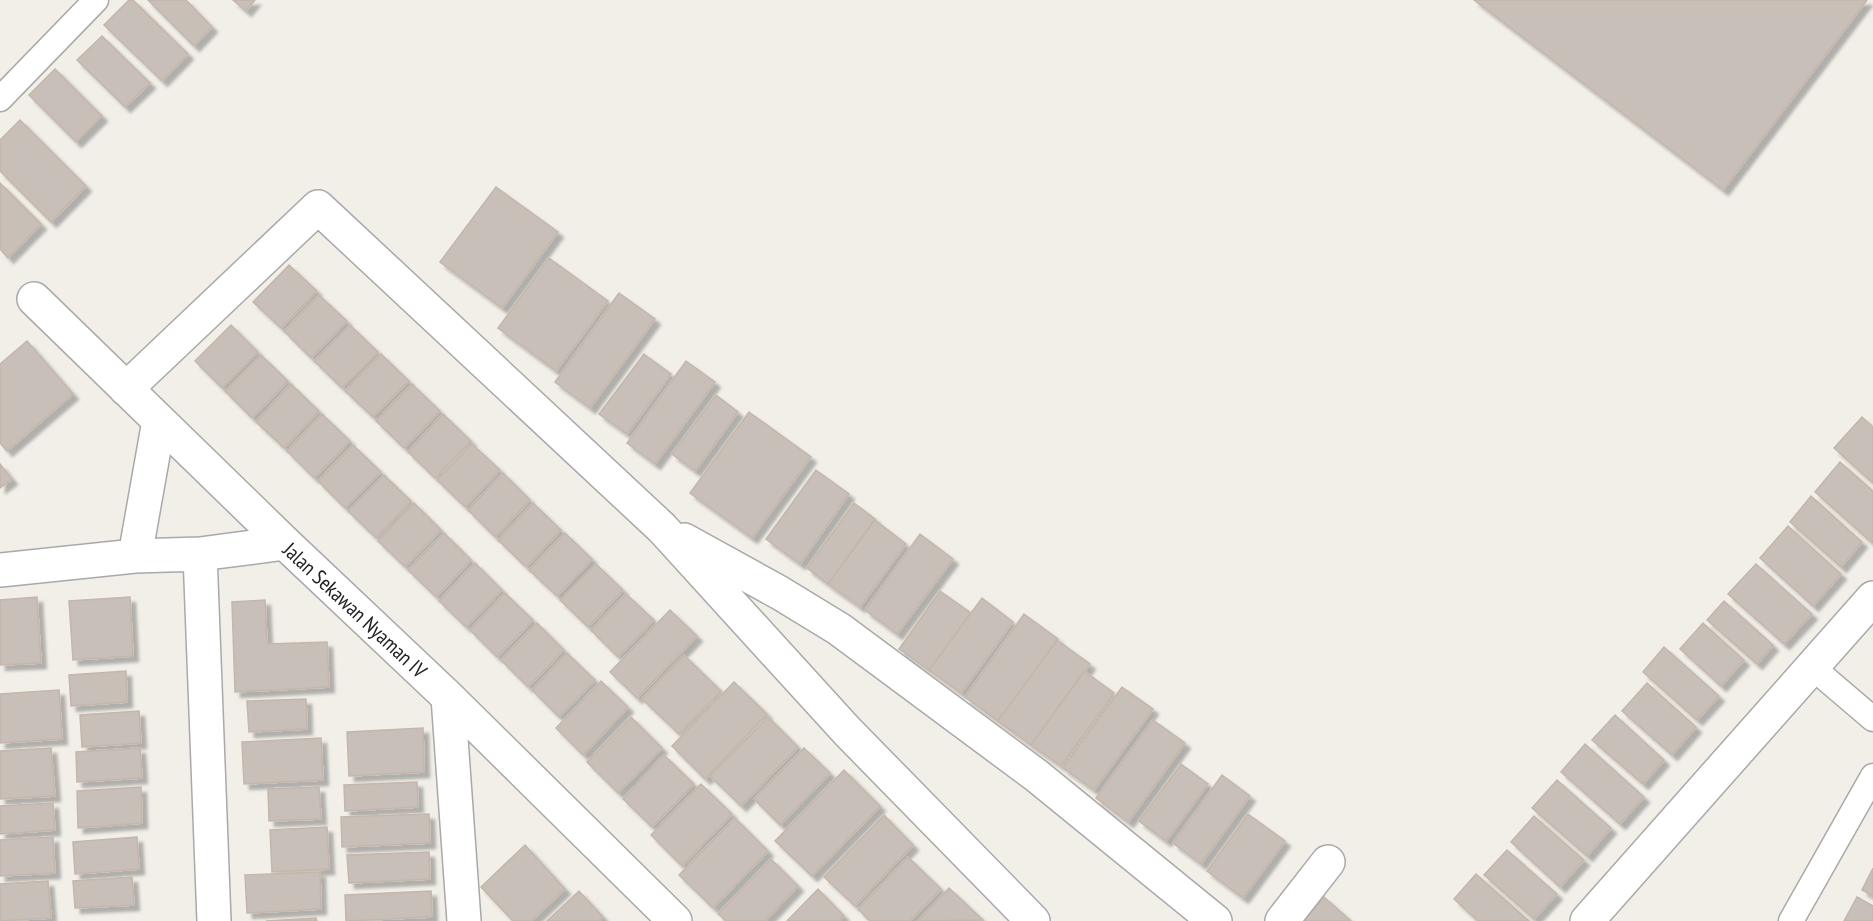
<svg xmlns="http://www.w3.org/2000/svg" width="1873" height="921" font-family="'PT Sans Narrow',sans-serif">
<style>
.building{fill:#c7bfb8;stroke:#c4b6ab;stroke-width:1.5;filter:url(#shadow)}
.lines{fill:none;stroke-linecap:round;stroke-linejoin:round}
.service-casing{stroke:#a9a9a9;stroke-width:27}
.minor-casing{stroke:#a9a9a9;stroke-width:36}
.service{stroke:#fff;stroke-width:24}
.minor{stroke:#fff;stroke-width:33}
.labels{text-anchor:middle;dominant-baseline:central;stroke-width:4.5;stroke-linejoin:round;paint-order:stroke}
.street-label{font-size:21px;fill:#222;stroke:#fff}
</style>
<defs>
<filter id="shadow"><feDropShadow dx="5.5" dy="5.5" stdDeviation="1.5" flood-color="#0004"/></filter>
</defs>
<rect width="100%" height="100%" fill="#f2efe9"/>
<!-- building -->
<path class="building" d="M129,0H133L188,54L162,81L104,25Z
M148,0H186L212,27L194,46Z
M233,0H255L246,11Z
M1474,0H1867L1723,190Z
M102,36L150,83L125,107L77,60Z
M55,69L102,116L76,142L29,95Z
M20,120L86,186L51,222L0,171V140Z
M0,183L41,224L8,258L0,249Z
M496,187L558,232L502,308L440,262Z
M549,258L608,301L556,371L498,328Z
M289,265L317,291L281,328L253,302Z
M619,293L655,319L590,408L555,382Z
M319,295L347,321L311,358L284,331Z
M231,325L258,352L222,388L195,361Z
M350,325L378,352L342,388L314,361Z
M27,341L73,394L7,451L0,443V364Z
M381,354L409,381L373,417L345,391Z
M644,354L671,374L627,434L599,414Z
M261,355L288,381L252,418L225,391Z
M686,361L715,382L655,464L627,443Z
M291,384L319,411L284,448L256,422Z
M412,384L440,411L404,448L376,421Z
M716,395L738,412L695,471L672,454Z
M749,412L811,457L752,538L690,493Z
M322,414L350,441L314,478L287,451Z
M443,414L471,441L435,478L408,452Z
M1862,417L1873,427V483L1834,448Z
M472,444L500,470L465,507L437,480Z
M353,445L381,472L345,508L318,481Z
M1840,462L1873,491V537L1870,541L1815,492Z
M0,464L12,479L0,488Z
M816,470L849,494L800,564L766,539Z
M503,473L530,500L495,537L468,510Z
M384,475L411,501L376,538L348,511Z
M1811,496L1862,542L1841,567L1790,522Z
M414,503L441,530L405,567L378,541Z
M533,503L561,530L526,567L498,540Z
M854,503L875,519L828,584L807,568Z
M875,520L906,544L860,607L828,584Z
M1788,526L1841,574L1813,606L1760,558Z
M444,533L471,560L436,597L408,570Z
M565,533L592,559L557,596L529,570Z
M920,534L953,559L897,634L865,610Z
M475,563L502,590L466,627L439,601Z
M596,564L623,590L588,627L560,600Z
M1756,564L1812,614L1784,644L1728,594Z
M940,591L971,613L929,670L899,649Z
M505,593L533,620L497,657L470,630Z
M626,594L654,620L618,657L591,630Z
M37,597L41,663L0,665V600Z
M130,597L133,656L73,660L69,601Z
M982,598L1013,622L961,693L929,670Z
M265,600L267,644L327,642L329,687L235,692L232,602Z
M1724,601L1773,645L1757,664L1707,620Z
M670,610L697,636L637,698L610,672Z
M1024,614L1058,639L998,721L965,697Z
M537,623L564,650L528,687L501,660Z
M1703,623L1744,660L1721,686L1680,649Z
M1057,640L1090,664L1031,745L998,721Z
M1664,647L1719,696L1697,720L1643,672Z
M567,653L595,680L559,717L532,690Z
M684,655L721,691L679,734L642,699Z
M126,671L127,702L71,706L69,675Z
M1084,671L1114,693L1061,766L1031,745Z
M601,681L628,707L583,755L556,728Z
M734,682L767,714L705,779L672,746Z
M1647,683L1696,727L1672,755L1622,711Z
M1122,687L1153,709L1094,790L1063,768Z
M59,690L62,739L0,743V694Z
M306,699L307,729L249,732L247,701Z
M139,711L141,743L82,747L80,715Z
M1615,715L1664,760L1643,784L1592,740Z
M631,717L662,748L618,793L587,762Z
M768,717L798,747L741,806L710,776Z
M1153,720L1185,743L1128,822L1096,798Z
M423,728L424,772L349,776L347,732Z
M321,738L323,780L244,784L242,742Z
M1585,744L1644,797L1620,824L1561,772Z
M51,748L55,796L0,799V751Z
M140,748L142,778L77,782L76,752Z
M804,748L830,773L780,825L754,799Z
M664,755L694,784L652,827L623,799Z
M1181,764L1208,784L1166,841L1139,821Z
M844,770L880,806L812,876L775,841Z
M1222,775L1250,796L1201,864L1173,843Z
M1557,780L1611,828L1587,856L1532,808Z
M417,782L418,807L345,811L344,785Z
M701,784L732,814L682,866L651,835Z
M141,787L142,823L78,828L77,791Z
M319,787L321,819L269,821L268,789Z
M53,803L55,830L0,834V806Z
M429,814L430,843L342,847L341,817Z
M1248,814L1285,841L1243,898L1207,871Z
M884,815L913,845L855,906L824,877Z
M1534,816L1584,860L1560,887L1511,842Z
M735,818L768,851L713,908L679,875Z
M327,827L329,869L272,872L270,830Z
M53,837L55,873L0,876V840Z
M137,837L139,869L75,874L73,842Z
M525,845L565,889L531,921H513L481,887Z
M1507,850L1557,894L1534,919L1484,875Z
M429,852L430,879L349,883L347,855Z
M908,857L941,889L910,921H870L858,909Z
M771,859L798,886L765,921H726L718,914Z
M1873,868V896L1862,890Z
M320,872L321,909L247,913L245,875Z
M1476,874L1529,921H1478L1454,899Z
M132,877L134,905L75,908L73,881Z
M48,881L51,918L0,921V884Z
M949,888L983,920L918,921Z
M818,889L844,916L839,921H787Z
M431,891L432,917L346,921L345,895Z
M579,891L603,917L599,921H547Z
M1324,897L1351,921H1303Z
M1857,897L1873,906V921H1844Z
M316,918L317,921H266Z"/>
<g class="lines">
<defs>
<path id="service" d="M0,99L96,0
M1812,667L1873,719
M1791,921L1873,776"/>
<path id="minor" d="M34,299L285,543L448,697L675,921
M126,389L318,207L662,528L847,731L1033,921
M684,540L780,593L839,629L1037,776L1215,921
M200,554L214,921
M135,556L159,421
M0,570L135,556L200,554L285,543
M448,697L464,921
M1282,921L1328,862
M1587,921L1873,598"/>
</defs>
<!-- service casing -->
<use href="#service" class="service-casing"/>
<!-- minor casing -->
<use href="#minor" class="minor-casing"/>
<!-- service -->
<use href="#service" class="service"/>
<!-- minor -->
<use href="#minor" class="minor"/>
</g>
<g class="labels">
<!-- street labels -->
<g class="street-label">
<text transform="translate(355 610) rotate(43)">Jalan Sekawan Nyaman IV</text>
</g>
</g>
</svg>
